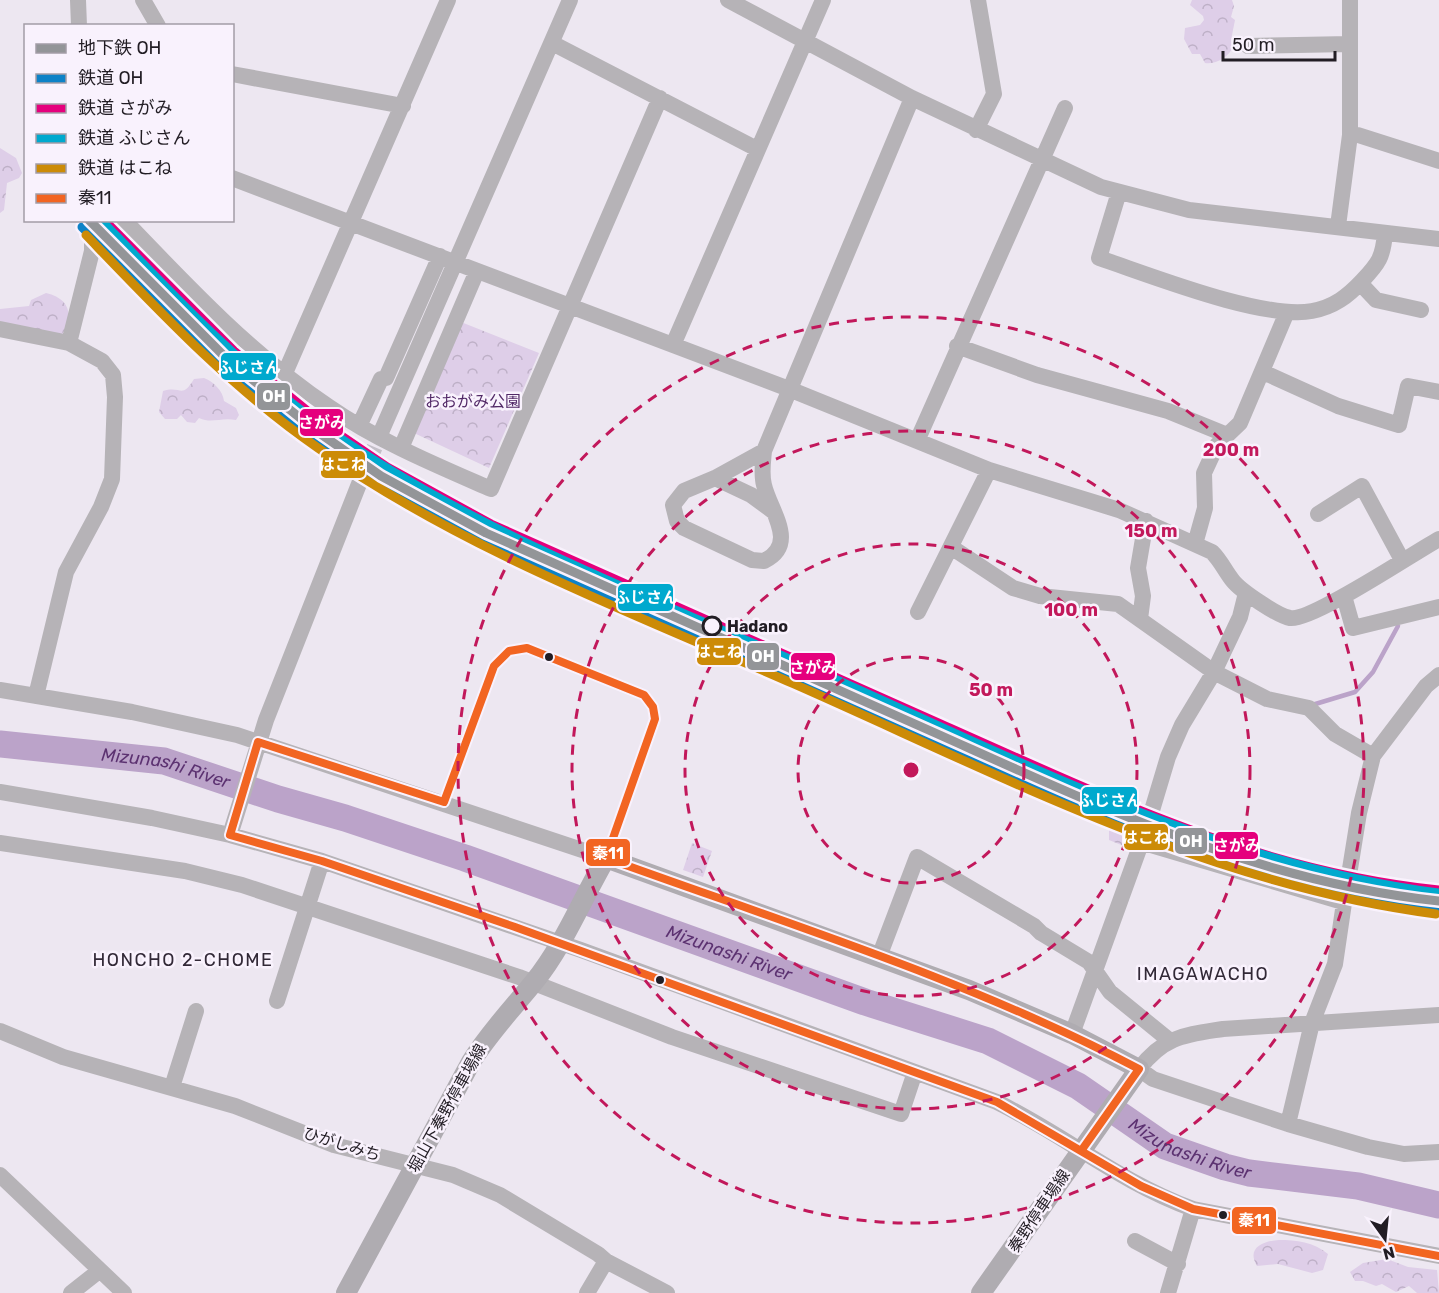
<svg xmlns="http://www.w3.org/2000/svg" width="1439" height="1293" font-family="Rubik,'Noto Sans JP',sans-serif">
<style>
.forest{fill:url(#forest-crowns)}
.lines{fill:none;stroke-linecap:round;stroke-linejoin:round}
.stream{stroke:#bba3c9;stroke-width:4.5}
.river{stroke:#bba3c9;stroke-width:27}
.minor-tunnel{stroke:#c4bfc8;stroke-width:16;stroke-dasharray:16 8;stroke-linecap:butt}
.minor{stroke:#b6b3b7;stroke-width:16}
.major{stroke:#afacb1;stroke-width:20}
.bus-1-casing{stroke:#f9f2fd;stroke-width:12}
.bus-1{stroke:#f26522;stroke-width:8}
.rail-1-casing{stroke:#f9f2fd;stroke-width:14}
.rail-2-casing{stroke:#f9f2fd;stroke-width:14}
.rail-3-casing{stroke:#f9f2fd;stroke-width:14}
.rail-4-casing{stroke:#f9f2fd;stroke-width:14}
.rail-1{stroke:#0d82c7;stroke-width:9}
.rail-2{stroke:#e5007d;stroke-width:9}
.rail-3{stroke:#00a9ce;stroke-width:9}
.rail-4{stroke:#cc8b07;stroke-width:9}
.metro-1-casing{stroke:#f9f2fd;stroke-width:14}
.metro-1{stroke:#939598;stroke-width:9}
.ring{fill:none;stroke:#c2185b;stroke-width:3;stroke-dasharray:10 8}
.stop-dot{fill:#f9f2fd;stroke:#221d24;stroke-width:3}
.bus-dot{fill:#221d24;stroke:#f9f2fd;stroke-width:2}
.labels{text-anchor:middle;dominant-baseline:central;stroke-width:5;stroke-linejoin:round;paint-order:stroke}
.park-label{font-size:16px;fill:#522967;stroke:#f9f2fd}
.stop-label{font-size:16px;font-weight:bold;fill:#221d24;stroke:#f9f2fd;text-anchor:start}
.street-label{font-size:16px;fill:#221d24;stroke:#f9f2fd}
.water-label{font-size:18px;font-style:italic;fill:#5c3271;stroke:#f9f2fd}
.neighbourhood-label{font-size:18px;letter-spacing:1.5px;fill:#322937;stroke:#f9f2fd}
.centre{fill:#c2185b;stroke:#f9f2fd;stroke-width:3}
.ring-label{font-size:18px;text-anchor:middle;font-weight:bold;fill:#c2185b;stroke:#f9f2fd;stroke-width:5;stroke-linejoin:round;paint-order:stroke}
.line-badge{stroke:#f9f2fd;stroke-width:2}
.badge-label{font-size:16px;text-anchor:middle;font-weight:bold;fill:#fff}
</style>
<defs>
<pattern id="forest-crowns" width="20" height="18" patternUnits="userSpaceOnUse" patternTransform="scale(1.5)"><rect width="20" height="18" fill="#decee8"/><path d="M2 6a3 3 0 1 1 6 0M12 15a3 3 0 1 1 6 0" fill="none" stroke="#beb0c7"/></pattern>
</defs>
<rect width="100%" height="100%" fill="#ede7f1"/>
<!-- forest -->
<path class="forest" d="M1192,0H1232L1234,6L1231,17L1235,20L1231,40L1233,47C1229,57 1215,65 1205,63L1200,54H1192L1184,39L1185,28L1200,25L1204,20L1203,16L1190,5Z
M0,148L16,158L22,173L19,178L7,183L4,210L0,213Z
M46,293C72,299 74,318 60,338L0,325V309L29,306L31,300Z
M461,322L539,353L489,468L414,433Z
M204,378C213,381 223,391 224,401L236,408L239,415L236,420C221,417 212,424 199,418L195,423L187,422L181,415L177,419H165L159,412L163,391C182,385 181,400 194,379Z
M1109,817L1142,831L1136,851L1109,840Z
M692,843L712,851L703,877L683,870Z
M1279,1240C1296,1240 1314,1242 1328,1254L1323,1270L1312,1273L1278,1264L1257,1266C1246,1248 1263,1241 1279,1240Z
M1387,1259L1408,1267L1437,1270L1439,1293H1417L1409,1286L1396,1292L1382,1284L1376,1286L1363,1281H1355L1350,1272L1363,1263Z"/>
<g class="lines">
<!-- stream -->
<path class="stream" d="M1312,705L1355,692L1373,672L1398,626"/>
<!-- river -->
<path class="river" id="s1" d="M0,744L164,761L278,799L345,818L465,858L865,1002L988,1041L1078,1086L1165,1146L1225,1167L1249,1173L1358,1186L1439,1205"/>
<!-- minor-tunnel -->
<path class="minor-tunnel" d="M359,484L382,430"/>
<!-- minor -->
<path class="minor" d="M78,0L79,26
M143,0L158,26
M728,0L912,98L1101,187L1189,210L1439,239
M552,43L757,149
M1248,46L1350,44
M232,74L403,106
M976,130L994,94L978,0
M1350,135H1358L1439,161
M232,178L789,389L989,470L1119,510L1212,552C1221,561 1225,571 1233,581C1241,591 1278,616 1290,618C1311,622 1415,552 1439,539
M1119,192L1099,258C1150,275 1263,320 1312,311C1334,307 1348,296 1362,281C1379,263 1383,257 1385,233
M124,220C188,287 252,355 329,407C378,441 436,465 491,489L660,98
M1338,226L1350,135V0
M1360,283L1376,300L1421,310
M0,329L69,343L102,361L113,375L115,397L112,479L101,507L66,572L36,696
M69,343L92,251V241L106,220
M673,345L823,0
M957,346L1037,375L1168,411L1227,435
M1263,372L1338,406L1399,425L1408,386L1439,392
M285,373L448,0
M360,424L381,379L386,378L440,256
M382,430L570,0
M917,441L1065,108
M401,448L477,271
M764,451L715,478L684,491L673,505L677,521L684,528L752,560L764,561C799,544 770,511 764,485C761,474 763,462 764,451L912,98
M715,478L751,495L774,512
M1318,514L1362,486L1402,560
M1195,544L1205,508L1204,473L1217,445L1240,423L1287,312
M951,547L1013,588L1040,596L1118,604L1214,672L1267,699L1309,708L1335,734L1373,756
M1344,596L1353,628L1439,607
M918,612L989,470
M1140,619L1143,596L1138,568L1146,521
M0,690L132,712L237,735L606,858
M0,792L152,818L230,835L322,861L581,950L997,1102C1066,1136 1119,1182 1193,1209L1439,1256
M230,835L266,720L359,484
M1141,842L1343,902
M0,843L185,871L242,885L519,977L672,1037L901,1114L915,1072
M1349,875L1359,813L1373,756L1426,686L1439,675
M879,957L917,857L1034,926L1041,933L1089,962L1110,992L1169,1040
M277,1001L322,861
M1439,1015L1223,1029C1185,1035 1164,1036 1139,1069L1153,1079L1288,1124L1368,1147L1404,1154L1439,1152
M0,1031L63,1057L235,1106L334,1145L453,1175L500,1195L598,1254L606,1261L667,1293
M1072,1034L1147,827L1168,757L1182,725L1214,672L1240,617L1246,593
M172,1087L196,1011
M1288,1124L1312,1023L1335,964L1345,896
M0,1175L124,1293
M1135,1241L1178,1264
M71,1293L99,1271
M587,1293L606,1261
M1168,1293L1193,1209"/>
<!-- major -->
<path class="major" d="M346,1293L471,1062C489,1033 512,1009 534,982C564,945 582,899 606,858L969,990L1072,1034L1139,1069L981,1293"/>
<defs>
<path id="bus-1" d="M527,648L644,695L653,707L655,719L606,858C785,923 970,980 1139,1069L1081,1151L997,1102L515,927L322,861L230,835L258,742L444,802L494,666L509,651Z
M1081,1151L1141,1186L1193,1209L1439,1256"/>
</defs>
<!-- bus-1 casing -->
<use href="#bus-1" class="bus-1-casing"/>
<!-- bus-1 -->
<use href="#bus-1" class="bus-1"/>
<defs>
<path id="rail-1" d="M82,227L220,366L308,438L376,485L481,542C627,608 774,673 921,738C1093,815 1247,891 1438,911"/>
<path id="rail-2" d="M104,220L234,351L321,422L387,467L491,524C641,590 791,657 941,724C1106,797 1256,871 1439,890"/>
<path id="rail-3" d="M101,220C173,295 245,373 331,432C478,533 648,597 810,668C1015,758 1214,864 1439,893"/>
<path id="rail-4" d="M86,235C158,310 231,388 318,448C463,550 633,613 794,684C1003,776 1206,884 1436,914"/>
</defs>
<!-- rail-1 casing -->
<use href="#rail-1" class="rail-1-casing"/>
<!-- rail-2 casing -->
<use href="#rail-2" class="rail-2-casing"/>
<!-- rail-3 casing -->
<use href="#rail-3" class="rail-3-casing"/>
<!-- rail-4 casing -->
<use href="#rail-4" class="rail-4-casing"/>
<!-- rail-1 -->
<use href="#rail-1" class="rail-1"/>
<!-- rail-2 -->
<use href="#rail-2" class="rail-2"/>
<!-- rail-3 -->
<use href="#rail-3" class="rail-3"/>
<!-- rail-4 -->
<use href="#rail-4" class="rail-4"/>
<defs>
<path id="metro-1" d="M89,220L227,359L315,430L381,476L486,533C635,599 784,666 933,732C1101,807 1254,881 1439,901"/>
</defs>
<!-- metro-1 casing -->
<use href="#metro-1" class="metro-1-casing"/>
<!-- metro-1 -->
<use href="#metro-1" class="metro-1"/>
</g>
<!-- distance rings -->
<g class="ring">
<circle cx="911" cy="770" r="113"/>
<circle cx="911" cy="770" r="226"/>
<circle cx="911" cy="770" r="339"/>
<circle cx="911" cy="770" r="453"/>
</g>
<!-- markers -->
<circle class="stop-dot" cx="712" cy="626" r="9"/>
<g class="bus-dot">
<circle cx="549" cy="657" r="5"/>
<circle cx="660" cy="980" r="5"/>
<circle cx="1223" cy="1215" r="5"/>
</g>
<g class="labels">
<!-- park labels -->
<g class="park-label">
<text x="473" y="401">おおがみ公園</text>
</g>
<!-- stop labels -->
<g class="stop-label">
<text x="727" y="626">Hadano</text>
</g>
<!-- street labels -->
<g class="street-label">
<text transform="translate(447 1108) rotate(-61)">堀山下秦野停車場線</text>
<text transform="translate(342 1144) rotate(17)">ひがしみち</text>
<text transform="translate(1039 1211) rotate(-56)">秦野停車場線</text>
</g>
<!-- water labels -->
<g class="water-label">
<text stroke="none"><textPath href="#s1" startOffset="168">Mizunashi River</textPath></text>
<text stroke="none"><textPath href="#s1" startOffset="762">Mizunashi River</textPath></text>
<text stroke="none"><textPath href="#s1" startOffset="1266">Mizunashi River</textPath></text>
</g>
<!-- neighbourhood labels -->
<g class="neighbourhood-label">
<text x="183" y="960">HONCHO 2-CHOME</text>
<text x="1203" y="974">IMAGAWACHO</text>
</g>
</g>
<circle cx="911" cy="770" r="9" class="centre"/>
<g class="ring-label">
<text x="1231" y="456">200 m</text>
<text x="1151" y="537">150 m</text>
<text x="1071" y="616">100 m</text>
<text x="991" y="696">50 m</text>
</g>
<g class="line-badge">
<rect x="220" y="352" width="57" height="29" rx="6" fill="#00a9ce"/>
<rect x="256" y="382" width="35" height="29" rx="6" fill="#939598"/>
<rect x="299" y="408" width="45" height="29" rx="6" fill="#e5007d"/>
<rect x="320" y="450" width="46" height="29" rx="6" fill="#cc8b07"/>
<rect x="617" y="583" width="57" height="29" rx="6" fill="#00a9ce"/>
<rect x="696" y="637" width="46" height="29" rx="6" fill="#cc8b07"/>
<rect x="746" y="642" width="34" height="29" rx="6" fill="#939598"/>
<rect x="790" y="652" width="46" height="29" rx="6" fill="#e5007d"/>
<rect x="1081" y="786" width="57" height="29" rx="6" fill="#00a9ce"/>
<rect x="1123" y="823" width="46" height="28" rx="6" fill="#cc8b07"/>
<rect x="1174" y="827" width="34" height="28" rx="6" fill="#939598"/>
<rect x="1214" y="831" width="45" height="29" rx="6" fill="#e5007d"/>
<rect x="585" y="838" width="46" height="29" rx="6" fill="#f26522"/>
<rect x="1231" y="1206" width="46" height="29" rx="6" fill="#f26522"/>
</g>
<g class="badge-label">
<text x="249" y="373">ふじさん</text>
<text x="274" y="402">OH</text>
<text x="322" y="428">さがみ</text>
<text x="343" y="470">はこね</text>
<text x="646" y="603">ふじさん</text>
<text x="719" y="657">はこね</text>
<text x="763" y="662">OH</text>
<text x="813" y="673">さがみ</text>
<text x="1110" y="806">ふじさん</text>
<text x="1146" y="843">はこね</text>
<text x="1191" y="847">OH</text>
<text x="1237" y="851">さがみ</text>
<text x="608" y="859">秦11</text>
<text x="1254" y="1226">秦11</text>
</g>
<!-- legend -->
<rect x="24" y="24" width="210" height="198" fill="#f9f2fd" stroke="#a39da6" stroke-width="1.5"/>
<rect x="36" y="44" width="30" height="9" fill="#939598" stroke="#a39da6" stroke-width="1.5"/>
<text x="78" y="54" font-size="18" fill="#221d24">地下鉄 OH</text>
<rect x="36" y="74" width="30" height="9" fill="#0d82c7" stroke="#a39da6" stroke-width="1.5"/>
<text x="78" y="84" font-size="18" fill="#221d24">鉄道 OH</text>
<rect x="36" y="104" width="30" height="9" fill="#e5007d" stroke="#a39da6" stroke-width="1.5"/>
<text x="78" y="114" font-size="18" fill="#221d24">鉄道 さがみ</text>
<rect x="36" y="134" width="30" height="9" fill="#00a9ce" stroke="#a39da6" stroke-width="1.5"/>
<text x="78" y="144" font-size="18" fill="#221d24">鉄道 ふじさん</text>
<rect x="36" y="164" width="30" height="9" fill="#cc8b07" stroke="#a39da6" stroke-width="1.5"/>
<text x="78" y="174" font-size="18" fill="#221d24">鉄道 はこね</text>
<rect x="36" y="194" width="30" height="9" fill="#f26522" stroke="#a39da6" stroke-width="1.5"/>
<text x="78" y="204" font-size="18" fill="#221d24">秦11</text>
<!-- north arrow -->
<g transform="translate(1385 1239) rotate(165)" stroke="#f9f2fd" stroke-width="4.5" paint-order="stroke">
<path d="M0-4.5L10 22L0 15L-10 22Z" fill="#221d24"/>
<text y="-9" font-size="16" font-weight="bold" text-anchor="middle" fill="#221d24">N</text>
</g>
<!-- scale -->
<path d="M1223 51v9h112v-9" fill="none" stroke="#221d24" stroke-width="3"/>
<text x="1232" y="51" font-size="18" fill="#221d24" stroke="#f9f2fd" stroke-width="4.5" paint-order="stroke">50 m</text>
</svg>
